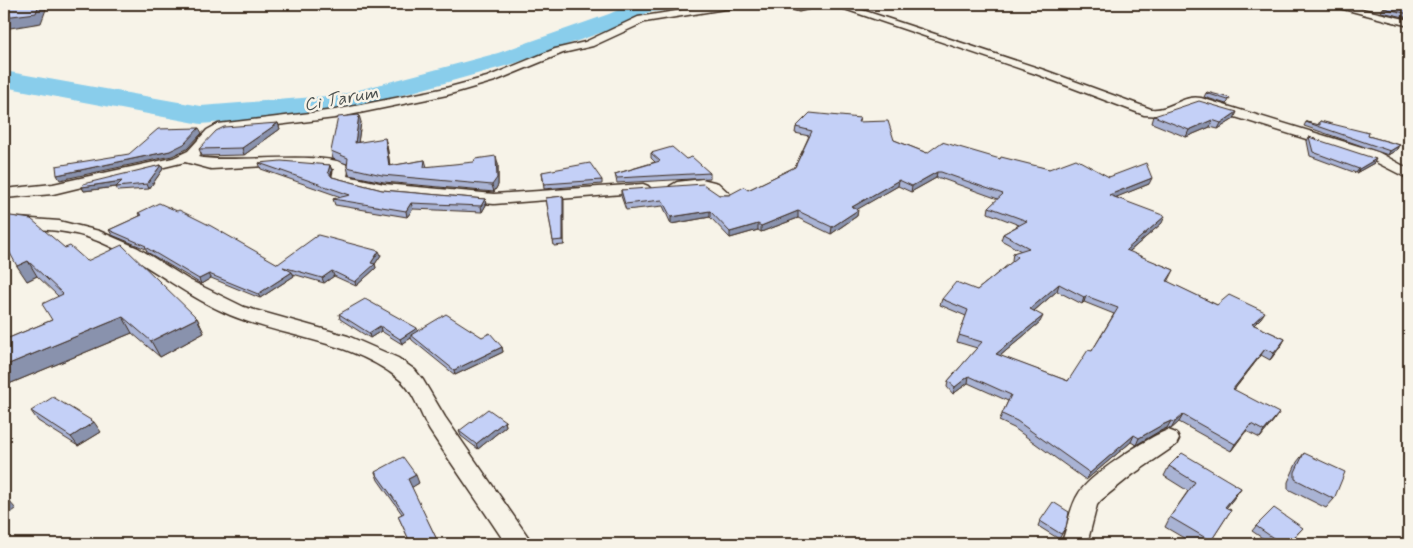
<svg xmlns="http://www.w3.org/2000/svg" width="1413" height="548" font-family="Mynerve,sans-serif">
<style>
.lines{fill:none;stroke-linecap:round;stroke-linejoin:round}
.river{fill:#89cdeb;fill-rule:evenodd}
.street-casing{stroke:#3b2a1e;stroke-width:3}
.street{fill:#f7f3e8;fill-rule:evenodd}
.wall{fill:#a9b3d4;stroke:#3b2a1e;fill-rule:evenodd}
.shaded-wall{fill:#8992ad;stroke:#3b2a1e}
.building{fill:#c4d0f7;stroke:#3b2a1e;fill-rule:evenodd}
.labels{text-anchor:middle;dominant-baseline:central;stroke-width:5;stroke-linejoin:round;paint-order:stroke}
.far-water-label{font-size:18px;font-style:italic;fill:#4e5351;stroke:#f7f3e8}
</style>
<rect width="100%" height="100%" fill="#f7f3e8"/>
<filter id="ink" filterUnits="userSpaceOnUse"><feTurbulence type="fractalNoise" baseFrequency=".02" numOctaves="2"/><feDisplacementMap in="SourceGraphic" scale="10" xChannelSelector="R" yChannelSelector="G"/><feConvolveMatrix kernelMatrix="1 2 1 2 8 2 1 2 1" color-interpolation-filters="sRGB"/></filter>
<g filter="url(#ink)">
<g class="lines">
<!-- river -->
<path class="river" d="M631,4H679L676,9L649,12L625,24L516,63L341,112L201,124L4,87V71L201,106L340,95L498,53L609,14Z"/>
<defs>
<path id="street" d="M720,4H742L737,7L645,22L593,46L563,53L495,81L447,95L335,118L226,131L217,136L198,157C224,164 336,149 349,167L347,176L384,184L494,194L643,184L648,186L651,189L648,192L494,204L384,194L334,181L332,178L334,169L283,165L211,169L185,162L53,194L4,198V189L53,184L173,158L188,151L207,130L218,124L335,110L446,88L487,77L555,49L585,42L638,17Z
M774,4H829L799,11Z
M830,4H844L1044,70L1151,109C1170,111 1183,94 1201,98L1378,152L1409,169V179L1368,158L1196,105L1164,116L1144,115L1036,74Z
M1324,4H1340L1409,20V26Z
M702,179L718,183L732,196L724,201L704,188L677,190L670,186L677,182Z
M4,217L59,221L99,231L138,248L189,280L244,307L348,336L398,358L415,370L423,380L445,417L533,544H506C481,506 455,469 430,431C420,414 414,391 399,379C351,340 285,338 230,315C180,294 138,254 87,237C60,229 32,229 4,227Z
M1168,430L1176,433L1179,439L1176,445L1132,475L1101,500L1097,505L1087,544H1061C1068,528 1069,508 1079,493C1090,475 1148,437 1168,430Z"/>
</defs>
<!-- street casing -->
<use href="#street" class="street-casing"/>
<!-- street -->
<use href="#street" class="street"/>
</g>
<!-- wall -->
<path class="wall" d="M1409,4V18L1381,12L1383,8Z
M1206,93L1230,98L1228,102L1226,104L1204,97Z
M1154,116L1234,119L1218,129L1210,127L1186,137L1152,123Z
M860,118L859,122L894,140L927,153L1000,159L1049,169L1109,177L1149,184L1116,197L1162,223L1129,252L1174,270L1168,282L1217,305L1261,318L1254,325L1285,339L1281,346L1270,360L1261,355L1234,390L1274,420L1260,438L1246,431L1231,451L1179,422L1171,429L1167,428L1158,432L1136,445L1131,442L1086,480L1014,428L999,421L1008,401L968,383L953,394L947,387L948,381L977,348L957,342L966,316L940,305L942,299L977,290L1013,261L1012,260L1013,253L1021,251L1001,240L1003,234L1019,225L988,213L989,207L998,199L940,178H936L911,192L898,186L857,209V216L831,234L798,218L761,232L758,230L730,238L710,217L671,224L663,206L626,210L621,196V190L719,195H729L748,190L795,167L809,136L795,133L796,127ZM1057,291L1082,304L1084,302L1114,314L1092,351L1068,381L1000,356L1040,322L1034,311Z
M1320,121L1368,136L1400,145L1398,149L1388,155L1304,126L1306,122L1318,125Z
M361,122L358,142L387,145L390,166L425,160L427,167L498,164V185L494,192L384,182L349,175L347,167V164L333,159L331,151Z
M278,123L280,129L244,155L202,156L199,149Z
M1309,137L1374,163L1356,173L1310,156L1307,141Z
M651,153L686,159L710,173V178L617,183L615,174L655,162L651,158Z
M259,163L330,165L332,171L331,175L332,177L382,190L485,199L486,205L482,212L413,209L407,217L335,205L333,199L341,197L261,169Z
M161,165L163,169L149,189L118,191L116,187L84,191L82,187Z
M542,172L602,180V184L544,189Z
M563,196L564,245L554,246L546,198Z
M138,213L278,264L381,255L375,264L376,268L356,286L334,276L324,283L293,274L294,276L260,298L211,278L201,284L147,252L146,249L112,235L109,230L140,216Z
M4,215L65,248L87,261L197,318L204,333L160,357L132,333L4,386V340L52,320L58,296L37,276L27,281Z
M339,314L417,331L482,337L502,347L503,352L455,375L412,340L411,338L402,344L381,331L370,338L340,319Z
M31,411L101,432L78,446L38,421Z
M505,421L506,426L478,449L461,436L459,431Z
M1304,453L1334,499L1326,508L1288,489V482L1297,462Z
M1169,466L1241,488L1234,498L1226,508L1231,510L1209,544H1194L1165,527L1170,517L1188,491L1164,476Z
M375,472L419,483L411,487L439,544H411L398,516L402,514L378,480Z
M1040,521L1066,527L1059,539L1038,526Z
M1256,526L1303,528L1288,544H1271L1252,531Z"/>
<!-- shaded-wall -->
<path class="shaded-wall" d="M39,4H48L41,23L4,29V17Z
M1237,112L1234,119L1218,129L1221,123Z
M359,115L361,122L357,150L355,143Z
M1212,120L1210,127L1186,137L1189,130Z
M278,123L280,129L244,155L242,148Z
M199,128L202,133L187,149L172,156L60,180L57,175L170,151Z
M385,138L387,145L391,173L389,166Z
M1400,145L1398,149L1388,155L1390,151Z
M496,156L498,164V185L494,192L492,185Z
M1376,159L1374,163L1356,173L1359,169Z
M161,165L163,169L149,189L147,184Z
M330,165L332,171L330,178L328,172Z
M937,172L936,178L911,192L912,186Z
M1152,178L1149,184L1107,201L1109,195Z
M899,180L898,186L851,213L852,207Z
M122,181L124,186L84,191L82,187Z
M563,196L564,201V245L563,240Z
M485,199L486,205L482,212L481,206Z
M411,203L413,209L407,217L406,211Z
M858,210L857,216L831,234L832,227Z
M710,211V217L671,224V217Z
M798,211V218L761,232V226Z
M1165,216L1162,223L1123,257L1126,250Z
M758,224V230L730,238V232Z
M4,241L11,253L4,257Z
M379,251L381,255L375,264L376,268L356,286L355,282L371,263Z
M28,261L37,276L27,281L17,266Z
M332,271L334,276L324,283L322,278Z
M292,272L294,276L260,298L258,294Z
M209,274L211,278L201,284L199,279Z
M1059,284L1057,291L1028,316L1030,309Z
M1086,296L1084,302L1082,304L1084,297Z
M1265,312L1261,318L1248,331L1252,324Z
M1043,316L1040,322L994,361L996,354Z
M123,317L132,333L4,386V366Z
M197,318L204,333L160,357L151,341Z
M380,326L381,331L370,338L369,333Z
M417,328L418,333L411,335V338L402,344L400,339Z
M1285,339L1281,346L1270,360L1274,353Z
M502,347L503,352L455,375L454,370Z
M1265,349L1261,355L1229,396L1233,389Z
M969,376L968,383L953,394L955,387Z
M1279,413L1274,420L1260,438L1264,431Z
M1183,415L1179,422L1171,429L1175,422Z
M505,421L506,426L478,449L476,444Z
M1171,421L1167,428L1158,432L1136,445L1139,438L1162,425Z
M94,422L101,432L78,446L71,437Z
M1251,424L1246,431L1231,451L1235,444Z
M1134,435L1131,442L1086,480L1090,473Z
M416,475L419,483L411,488L408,479Z
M1241,488L1234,498L1219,517L1225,507Z
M8,500L16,509L4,518V503Z"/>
<!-- building -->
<path class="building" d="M4,4H39L36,13L4,17Z
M1397,4H1409V14L1383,8Z
M1207,92L1230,98L1228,100L1206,93Z
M1199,101L1237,112L1221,123L1212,120L1189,130L1154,116Z
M810,113L860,118L858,122L888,121L894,140L927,153L942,142L1000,159L1001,157L1049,169L1076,159L1109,177L1146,163L1152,178L1109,195L1165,216L1126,250L1174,270L1167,281L1217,305L1229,295L1265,312L1252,324L1285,339L1274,353L1265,349L1233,389L1279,413L1264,431L1251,424L1235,444L1183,415L1175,422L1171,421L1162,425L1139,438L1134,435L1090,473L1017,421L1002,414L1011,395L969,376L955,387L948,381L982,342L959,335L968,310L942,299L956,282L977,290L1018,257L1013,253L1029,248L1003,234L1027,221L989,207L1003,194L941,172H937L912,186L899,180L852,207L858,210L832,227L798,211L761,226L758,224L730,232L710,211L671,217L662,200L625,204L621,190L703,184L719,195H729L744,187L748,190L795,167L812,131L796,127ZM1059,284L1084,297L1086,296L1118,308L1092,351L1088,350L1068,381L996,354L1043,316L1030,309Z
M359,115L355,143L385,138L389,166L425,160L424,167L474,162L475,159L496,156L497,178L492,185L382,175L347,167L348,158L331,151L338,117Z
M1320,121L1369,133L1368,136L1400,145L1390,151L1306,122L1320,125Z
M278,123L242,148L199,149L216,131L224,127Z
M199,128L184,144L170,151L57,175L56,166L129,154L158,129Z
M1309,137L1376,159L1359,169L1313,152Z
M672,147L686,159L692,157L710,173L617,178L615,174L660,161L651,153Z
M281,161L330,165L328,172L332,177L382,190L485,199L481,206L411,203L406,211L333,199L350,195L259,163Z
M590,163L602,180L544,184L542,172Z
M161,165L147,184L116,187L122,181L82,187L83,184Z
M563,196V240L553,241L546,198Z
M159,203L177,211L179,210L211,226L278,264L318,235L379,251L371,263L375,264L355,282L332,271L322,278L283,267L292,272L258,294L209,274L199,279L145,247L146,246L109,230L142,215L138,213Z
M4,215L31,219L65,248L70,246L87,261L122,245L197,318L151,341L123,317L4,366V340L52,320L42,304L63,294L28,261L17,266L4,242Z
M365,299L417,328L400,339L380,326L369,333L339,314Z
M446,314L482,337L490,333L502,347L454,370L411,335Z
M53,397L94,422L71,437L31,411Z
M488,409L505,421L476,444L459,431Z
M1182,453L1241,488L1225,507L1231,510L1211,541L1170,517L1195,482L1169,466Z
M1304,453L1345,472L1334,499L1295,479V472Z
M403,457L416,475L408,479L439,544H411L398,516L404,513L375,472Z
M4,497L8,500L4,503Z
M1053,502L1069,512L1066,527L1061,534L1040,521Z
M1274,508L1303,528L1287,544H1282L1256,526Z"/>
</g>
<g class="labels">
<!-- far-water labels -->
<g class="far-water-label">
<text transform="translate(341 99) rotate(-10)">Ci Tarum</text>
</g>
</g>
<!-- margin -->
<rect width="1413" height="548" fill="none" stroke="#f7f3e8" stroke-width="20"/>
<rect x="10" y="10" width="1393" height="528" fill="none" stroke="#3b2a1e" stroke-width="2" filter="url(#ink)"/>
</svg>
